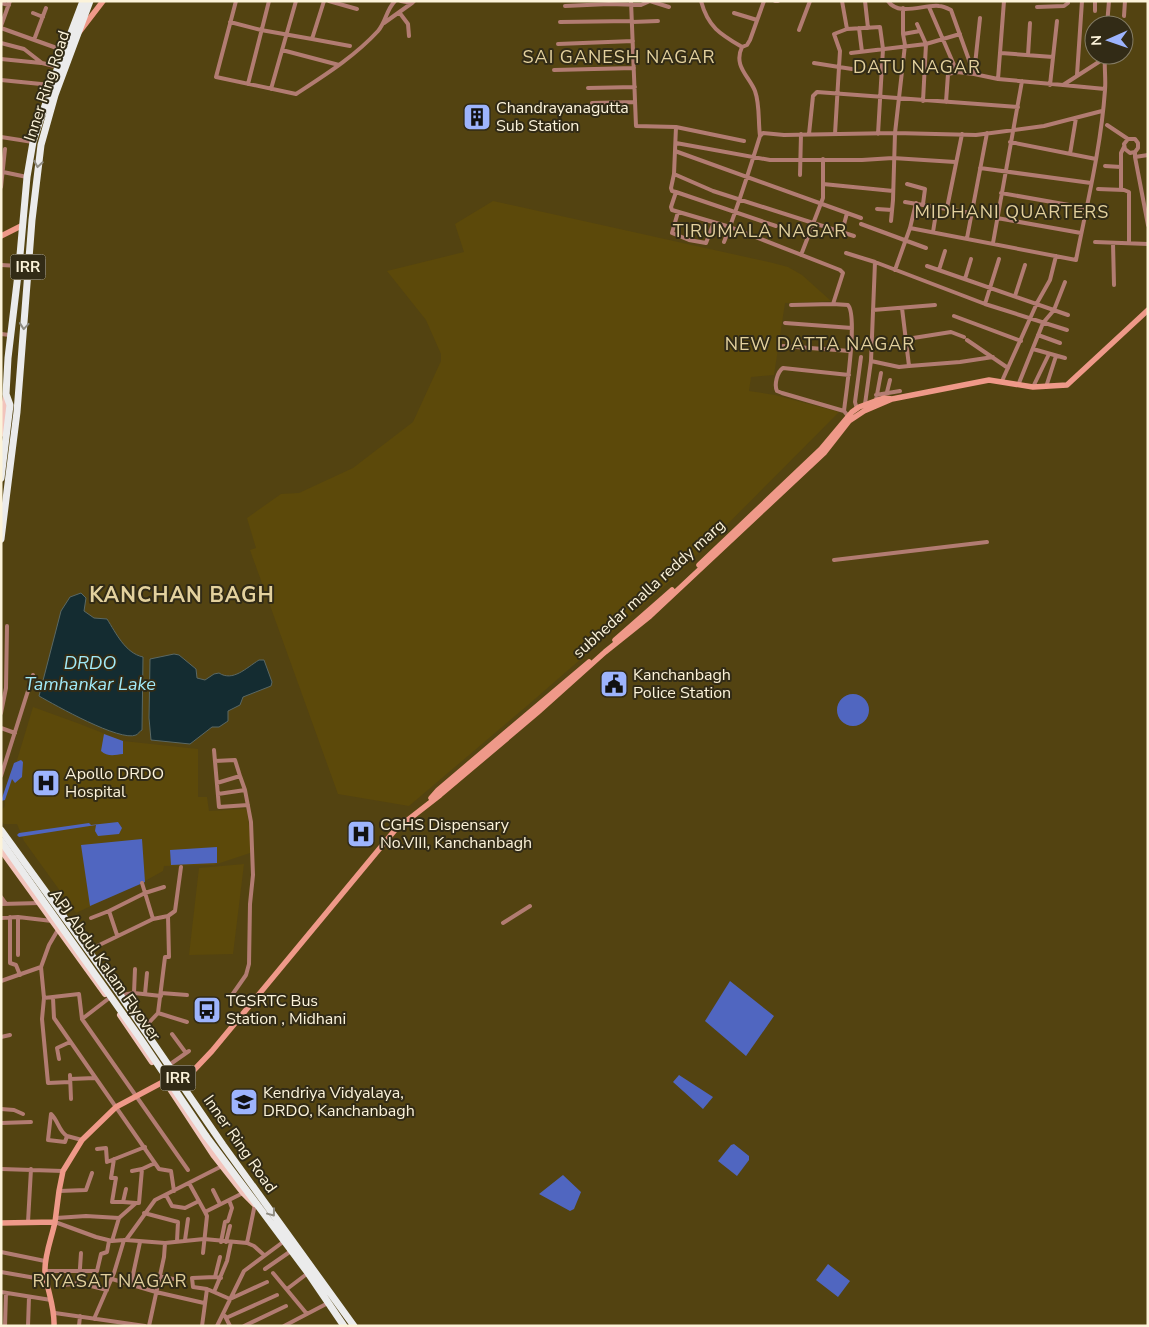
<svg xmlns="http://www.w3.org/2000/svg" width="1149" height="1327" font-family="'Nunito Sans',sans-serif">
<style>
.built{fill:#5c490a}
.green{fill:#5066c0}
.water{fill:#142c31;stroke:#5a6864}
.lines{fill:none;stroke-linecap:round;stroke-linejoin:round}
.street{stroke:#b27c72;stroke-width:4}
.secondary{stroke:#ef9989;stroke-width:5.5}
.primary{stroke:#f2c4bc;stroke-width:6}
.highway{stroke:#ebebeb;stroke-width:7}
.highway-bridge{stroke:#ebebeb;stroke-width:7}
.oneway{stroke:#8e8b80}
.labels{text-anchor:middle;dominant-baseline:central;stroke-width:4;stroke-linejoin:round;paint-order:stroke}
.shield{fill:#322b16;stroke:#bfb79f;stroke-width:1}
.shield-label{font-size:15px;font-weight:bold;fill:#fcf3da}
.street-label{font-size:16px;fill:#fcf3da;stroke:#322b16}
.poi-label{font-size:16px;fill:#fcf3da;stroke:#322b16;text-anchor:start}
.neighbourhood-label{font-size:18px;letter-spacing:1px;fill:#e3d19e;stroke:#322b16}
.water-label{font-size:18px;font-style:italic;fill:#a1eaf8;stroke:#322b16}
.district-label{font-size:21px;font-weight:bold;letter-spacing:1px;fill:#e3d19e;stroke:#322b16}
</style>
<rect width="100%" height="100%" fill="#534311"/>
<!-- built -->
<path class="built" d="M493,201L773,263L788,267L802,275L831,301L785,303L774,375L751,377L749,391L775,395L839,412L680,572L675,571L672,574L674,578L528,705L409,806L338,794L250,550L256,548L247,518L281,494L299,493L353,468L413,422L441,361V354L426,320L387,271L464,252L455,224Z
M33,707L80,724L123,741L198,749V797H207L209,811L245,809L247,811L252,849L250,853L214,865L164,866L163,871L145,881L76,913L24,841L17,824H4L2,822L1,811L5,806V800Z
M244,864L233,954L189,955L199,868Z"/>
<!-- green -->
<path class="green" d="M837 710a16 16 0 1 1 32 0a16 16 0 1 1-32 0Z
M104,734L123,741V754C115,755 107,757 101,751Z
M21,760L23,762L22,777L15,783L12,779L5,800L1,801L14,763Z
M118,822L122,828L119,834L98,836L95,831L96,825L19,837L17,835L19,833L89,823L91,825Z
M142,839L145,882L90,906L81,845Z
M217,847V863L171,865L170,850Z
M730,981L774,1016L746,1056L705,1021Z
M679,1075L713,1097L703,1109L673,1082Z
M734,1144L749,1156V1160L737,1176L718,1161L731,1145Z
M563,1175L581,1192L574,1209L570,1211L539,1194Z
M828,1264L850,1281L838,1297L816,1280Z"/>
<!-- water -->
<path class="water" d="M81,593L86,598L84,611L94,618L107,619C116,633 125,653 143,657L142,730C140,731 138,734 136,735C120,742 55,705 39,696L61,611L70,597Z
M174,654L179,655L196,669L197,678L205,680L214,674L219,673C233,682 246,668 259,660H264L272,682L271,686L243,697L240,705L228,711V721L219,727H212L190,744L151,740L149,718L150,659Z"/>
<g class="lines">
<!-- street -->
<path class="street" d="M236,1L216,77L296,94C325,75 354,57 378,31C386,22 386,10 395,1
M329,1L357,9
M401,1L412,3L414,1
M631,1L636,126L676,127L744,141
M650,1L669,7
M701,1C708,27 720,34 742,47L747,45L750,40L764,1
M775,1H778
M842,1L847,29
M865,1L868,28
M888,1C899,17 924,4 939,6C943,6 947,8 951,10L974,74L998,79L1063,85L1105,58
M1,3L9,5
M565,6L609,4L641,5L650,1
M929,7L957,72
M1037,7L1064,6L1068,3
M1095,11V1
M399,12L408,24L409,36
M33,13L43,17
M734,13L757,20
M1124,16L1125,1
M230,22L261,30L312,39L324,1
M560,22L632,21
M632,22L658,21
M384,23L412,3
M917,24L926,44L960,34
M1107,25L1109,1
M1,26L10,1
M1,28L65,51
M859,28L862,52
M799,30L810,1
M903,34L920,31
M312,39L350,46
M34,40L46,8
M1,43L24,49L42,63L58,67
M558,44L633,41
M742,47C733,66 749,76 755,91C760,105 758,121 760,136
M282,50L339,65
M851,53L926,44L923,101
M1001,53L1053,57
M1028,55L1030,23
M1,59L41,63
M814,63L839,67L835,134
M852,69L839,67L840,51L834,34L847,29L880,27L883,49L878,134
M554,70L634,68
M1077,75L1082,1
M998,79L1004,1
M1,80L51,85
M248,84L269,1
M1050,85L1057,21
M1063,85L1105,89
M588,88L635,87
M271,89L296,1
M946,102L948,74L957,72L974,74L980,18
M592,103L635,102
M1107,125L1128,139
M676,127L674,174L671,188L672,191L676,192L671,207L672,210L730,227L840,270L843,273L833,304L848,305C858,316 846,393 844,411L848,416
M809,134L813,96L817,92L1018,107
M1,137L33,142
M1010,142L1096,159
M676,143L770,160H862L893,158L955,162
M675,151L861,218
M1135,152L1130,153L1125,149L1124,144L1128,139H1135L1138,143V148L1135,152V157L1148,225
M1070,154L1076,118
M1135,157L1148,155
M1105,166L1121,167
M980,168L1091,183
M3,172L27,177
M674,174L713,191L854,236
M800,175L801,134
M823,184L893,191
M907,184L925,189L923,204
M1,187L5,149
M1098,189L1124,190L1129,192V243
M1121,190V153L1124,147
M676,192L776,226
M1001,193L1086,208
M905,202L971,213
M947,208L962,134
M877,209L892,210
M678,212L672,233L689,240L706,243L714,222
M997,218L1081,233
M891,221L893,200L895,133L905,45L903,34V8
M861,224L926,248
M910,228L1076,260C1087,204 1101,147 1105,90C1106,78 1104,67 1105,55
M842,232L847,213
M933,232L937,207
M967,238L987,133
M724,242C738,207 749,171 760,136L763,133L784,135L895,133L976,135L1044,126L1102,111
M1095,242L1148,244
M993,243L1022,81
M1113,243L1114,285
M846,253L875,262L985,304L1067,330
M801,255L823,198V159
M1,265L19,266
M927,266L1068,315
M895,270L910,228L916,203
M939,270L945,251
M965,279L971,259
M1015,296L1025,265
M985,304L999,259
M791,305L833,304
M902,308L909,366L960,362L993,357
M873,310L935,305
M954,316L1021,341
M785,323L852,328
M1,334L10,335
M1038,335L1060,343
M907,339L951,332L964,337
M967,340L1008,368
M783,346L850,351
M1033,349L1065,358
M871,361L899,367L909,366
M1002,381L1037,303L1050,280L1056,256
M1019,383L1043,323L1054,310L1065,282
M1033,387L1049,354
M1046,387L1056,356
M887,392L890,380
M876,395L900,391
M876,400L881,373
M865,404L871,361L875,262
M857,409L855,402L861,357
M844,411L782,393L777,391C774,385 777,372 783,368L849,375
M834,560L987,542
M1,713L6,688L7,626
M1,728L15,733
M214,750L219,807L248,805
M215,761L235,760L240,776
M1,776L33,675
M217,783L240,776L245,790L251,822L253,875L250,904L249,964L246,975L232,995
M218,794L245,790
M142,883L153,919
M1,897L6,904
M1,904L40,903
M109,911L145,893L164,887
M10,917V963L16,965L20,975
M1,918L18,917L52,921
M91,918L109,911L117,935
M503,923L530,906
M89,950L153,919L168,916L175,911L181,867
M18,955V917
M41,967L44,998
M1,981L41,967L49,945L59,928
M134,993L135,969
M161,993L187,995
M145,994L147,973
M121,995L134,993L161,996
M53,998L54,1018L159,1169L171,1171L174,1191
M158,1013L187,1022
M82,1019L108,999
M144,1028L158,1013L165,957H169L168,916
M172,1034L186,1053
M1,1037L10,1035
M59,1059L57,1048L70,1042
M169,1065L189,1051
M70,1075L71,1099
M70,1079L95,1078
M70,1082L48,1083L42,1019L44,998L79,994L82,1019L188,1170
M1,1109L14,1110L23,1114
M51,1114L48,1140L65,1142L67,1136L82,1140
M51,1114C58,1120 59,1132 67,1136
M1,1123L31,1122
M97,1149L106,1148L107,1162L145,1147
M114,1159L111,1178H116L112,1202H123
M222,1166L155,1200L126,1240L165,1243L204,1239L247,1243L254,1246L264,1255
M1,1169L63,1171
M132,1171L142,1169L155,1163
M189,1183L205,1212L243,1193
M213,1190L220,1204
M59,1191L86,1190L92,1173
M166,1195L172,1206L185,1208L199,1201
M136,1203H139L142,1169
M144,1213L178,1222L177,1241
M56,1218L86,1216L119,1218
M28,1222L31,1169
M55,1222L96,1237L112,1241L124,1240
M185,1240L188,1219
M112,1241L119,1218L136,1203L123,1202L126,1189
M221,1242L225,1222L228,1221L232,1208L229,1200
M226,1242L230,1226
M247,1243L255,1204
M1,1252L45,1261
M203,1253L207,1216L205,1212
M265,1269L291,1251
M45,1271H97L101,1254L107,1252L109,1241
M1,1272L47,1280
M273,1273L307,1314
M159,1276L173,1279
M215,1277L220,1257
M112,1279L156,1292L204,1303
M79,1283L81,1253
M131,1284L140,1242
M64,1285L79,1283L107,1290
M207,1289L193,1287L192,1278L215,1277L221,1278
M287,1289L308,1273
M1,1292L51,1300
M214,1292L227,1261L231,1242
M55,1313L145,1326
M225,1316L230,1326
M226,1318L277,1295
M94,1319L114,1273L124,1240
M5,1326L6,1293
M28,1326L29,1297
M79,1326L80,1316
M149,1326L164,1257L165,1243
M202,1326L207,1289L230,1299L267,1282
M217,1326L244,1271L283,1242
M244,1326L286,1306
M284,1326L328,1303"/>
<!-- secondary -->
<path class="secondary" d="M80,31L103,1
M1,236L23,225
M699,565L821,449L852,412L859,407L878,400L884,398L892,399L989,380L1033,387L1067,385L1148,310
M615,640L672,590
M431,798L438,790L589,662
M177,1083L194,1070L212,1051L395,830L440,795L537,713L605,652L650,616L824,453L849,421L864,411L892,399
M1,1223L55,1222L59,1191L63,1171L82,1140L116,1107L176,1075
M54,1326C55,1307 47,1290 45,1272C44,1256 52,1237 55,1222"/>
<!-- primary -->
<path class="primary" d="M1,434L6,394
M1,850L105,994
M120,1015L152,1062
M170,1089L214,1156L243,1193L254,1204"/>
<!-- highway -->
<path class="highway" d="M1,478L10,405L6,394L8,358L19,266L27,177L33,142L55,75L83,1
M1,539L17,412L32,220L41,145L55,95L90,1
M1,830L119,993L223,1145L354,1326
M206,1136L308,1273L344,1326"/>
<!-- highway-bridge -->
<path class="highway-bridge" d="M1,841L140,1038L206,1136"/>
</g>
<!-- one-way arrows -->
<defs><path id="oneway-chevron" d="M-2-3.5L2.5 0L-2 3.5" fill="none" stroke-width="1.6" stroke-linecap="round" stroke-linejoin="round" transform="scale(1.25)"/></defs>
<g class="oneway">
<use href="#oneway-chevron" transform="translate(38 164) rotate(99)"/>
<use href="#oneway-chevron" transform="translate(24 326) rotate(95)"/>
<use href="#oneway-chevron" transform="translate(272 1213) rotate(53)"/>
</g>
<!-- icons -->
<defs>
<symbol id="building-square" viewBox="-11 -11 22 22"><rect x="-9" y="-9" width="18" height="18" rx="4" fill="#9db4fd" stroke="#322b16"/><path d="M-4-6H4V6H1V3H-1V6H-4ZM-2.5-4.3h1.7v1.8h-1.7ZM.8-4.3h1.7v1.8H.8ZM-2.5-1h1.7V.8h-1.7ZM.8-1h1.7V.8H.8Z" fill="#111"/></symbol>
<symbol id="civic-square" viewBox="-11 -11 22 22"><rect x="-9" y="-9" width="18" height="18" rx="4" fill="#9db4fd" stroke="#322b16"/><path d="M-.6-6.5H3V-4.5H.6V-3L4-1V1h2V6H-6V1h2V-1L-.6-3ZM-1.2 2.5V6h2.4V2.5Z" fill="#111"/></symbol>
<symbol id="hospital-square" viewBox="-11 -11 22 22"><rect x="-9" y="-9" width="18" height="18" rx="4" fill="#9db4fd" stroke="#322b16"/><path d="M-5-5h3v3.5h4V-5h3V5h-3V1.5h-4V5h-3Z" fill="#111"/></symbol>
<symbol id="bus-square" viewBox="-11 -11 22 22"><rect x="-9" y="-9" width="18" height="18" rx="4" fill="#9db4fd" stroke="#322b16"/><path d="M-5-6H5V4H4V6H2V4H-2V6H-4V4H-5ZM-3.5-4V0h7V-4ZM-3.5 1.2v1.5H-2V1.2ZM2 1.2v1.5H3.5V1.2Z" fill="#111"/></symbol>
<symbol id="school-square" viewBox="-11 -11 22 22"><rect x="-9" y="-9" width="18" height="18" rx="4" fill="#9db4fd" stroke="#322b16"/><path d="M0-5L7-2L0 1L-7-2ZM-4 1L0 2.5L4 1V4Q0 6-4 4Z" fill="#111"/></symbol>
</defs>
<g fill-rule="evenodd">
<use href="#building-square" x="461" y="101" width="32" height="32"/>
<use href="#civic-square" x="598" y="668" width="32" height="32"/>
<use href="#hospital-square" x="30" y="767" width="32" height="32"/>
<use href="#hospital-square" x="345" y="818" width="32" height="32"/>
<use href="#bus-square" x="191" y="994" width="32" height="32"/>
<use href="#school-square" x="228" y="1086" width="32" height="32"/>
</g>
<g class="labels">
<!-- shield labels -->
<g class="shield">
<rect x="10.5" y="254.5" width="35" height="25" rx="4"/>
<rect x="160.5" y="1065.5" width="35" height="25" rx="4"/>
</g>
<g class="shield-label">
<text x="28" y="267">IRR</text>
<text x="178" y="1078">IRR</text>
</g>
<!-- street labels -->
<g class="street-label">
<text transform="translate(47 86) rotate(-72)">Inner Ring Road</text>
<text transform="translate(649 589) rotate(-42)">subhedar malla reddy marg</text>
<text transform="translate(105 965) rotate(55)">APJ Abdul Kalam Flyover</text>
<text transform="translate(240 1144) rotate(55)">Inner Ring Road</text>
</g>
<!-- poi labels -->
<g class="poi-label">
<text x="496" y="108">Chandrayanagutta<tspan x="496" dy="18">Sub Station</tspan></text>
<text x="633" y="675">Kanchanbagh<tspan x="633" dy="18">Police Station</tspan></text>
<text x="65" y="774">Apollo DRDO<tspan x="65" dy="18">Hospital</tspan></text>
<text x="380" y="825">CGHS Dispensary<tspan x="380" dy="18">No.VIII, Kanchanbagh</tspan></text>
<text x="226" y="1001">TGSRTC Bus<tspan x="226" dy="18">Station , Midhani</tspan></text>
<text x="263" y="1093">Kendriya Vidyalaya,<tspan x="263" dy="18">DRDO, Kanchanbagh</tspan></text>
</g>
<!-- neighbourhood labels -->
<g class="neighbourhood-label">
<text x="619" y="57">SAI GANESH NAGAR</text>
<text x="917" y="67">DATU NAGAR</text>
<text x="1012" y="212">MIDHANI QUARTERS</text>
<text x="760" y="231">TIRUMALA NAGAR</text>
<text x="820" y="344">NEW DATTA NAGAR</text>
<text x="110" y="1281">RIYASAT NAGAR</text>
</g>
<!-- water labels -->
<g class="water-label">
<text x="90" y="663">DRDO<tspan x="90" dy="21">Tamhankar Lake</tspan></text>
</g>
<!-- district labels -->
<g class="district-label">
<text x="182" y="595">KANCHAN BAGH</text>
</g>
</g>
<!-- border -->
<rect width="1149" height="1327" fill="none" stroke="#fcf3da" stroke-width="5"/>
<!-- north arrow -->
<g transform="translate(1109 40) rotate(268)"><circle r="24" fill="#322b16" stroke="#837b64"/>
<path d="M0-4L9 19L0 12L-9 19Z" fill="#9db4fd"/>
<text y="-8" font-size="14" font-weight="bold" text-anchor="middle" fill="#fcf3da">N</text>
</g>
</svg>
